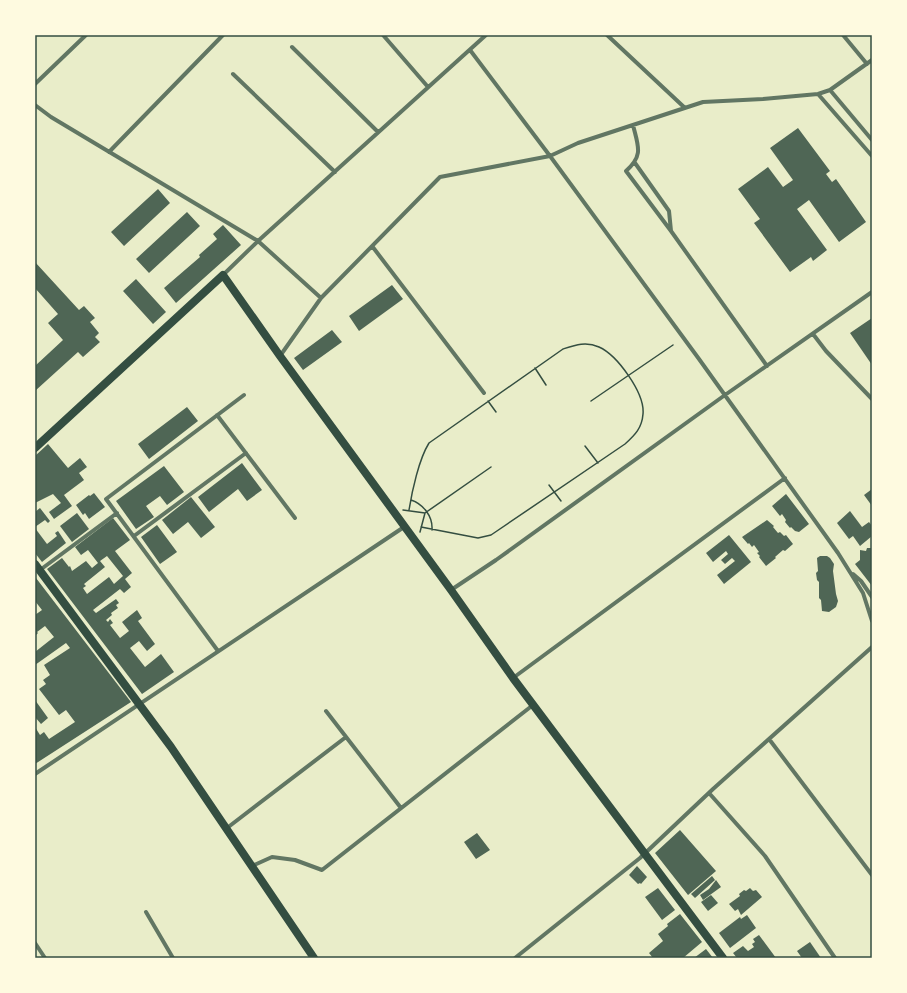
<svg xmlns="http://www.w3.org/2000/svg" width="907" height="993" font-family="Bitter,serif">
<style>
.building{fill:#4f6655;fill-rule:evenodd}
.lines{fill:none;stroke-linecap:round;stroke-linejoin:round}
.path{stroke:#344e41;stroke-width:1.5}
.minor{stroke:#617663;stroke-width:4}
.secondary{stroke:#344e41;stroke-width:8}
.neatline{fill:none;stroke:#344e41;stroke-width:1.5}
</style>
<rect width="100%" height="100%" fill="#e9edc9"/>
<!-- building -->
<path class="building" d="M798,128L830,171L826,174L832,182L836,179L866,222L839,242L809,200L797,209L827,250L813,261L811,257L790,272L754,223L760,219L738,189L768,167L783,187L793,180L770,148Z
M158,189L170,203L124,246L111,232Z
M187,212L200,226L149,273L136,259Z
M223,225L241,245L176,303L164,288L200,257L199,255L217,239L213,234Z
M35,262L79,310L84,306L95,318L90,322L99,333L95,337L100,342L83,357L78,352L35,391V366L63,340L48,323L58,314L35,288Z
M136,279L166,312L153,324L123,291Z
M392,285L403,299L359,331L349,316Z
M872,318V365L850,333Z
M332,330L342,342L303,370L294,358Z
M187,407L198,421L149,459L138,444Z
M48,444L68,468L80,458L87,467L79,473L84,480L64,495L72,506L54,519L49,512L61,503L53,494L35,503V456Z
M242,463L262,490L247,501L238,489L209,512L198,497Z
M164,466L184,492L167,505L160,496L146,506L154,517L136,529L116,501Z
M872,489V506L864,495Z
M94,493L105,507L89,519L85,513L83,515L76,505L89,495L90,496Z
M786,494L809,524L799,532L795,531L791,527L790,528L785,522L786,520L782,514L780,516L772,506Z
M191,497L215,527L201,538L188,522L173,534L162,520Z
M40,508L50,521L48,523L45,520L35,527V512Z
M850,511L862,527L869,522L872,526V536L860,546L853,536L849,539L837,523Z
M77,513L89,529L72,542L60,526Z
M113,518L130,540L115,551L132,573L125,579L131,587L124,593L120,589L93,610L96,613L116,599L119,603L116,605L118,608L111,613L112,615L106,620L108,622L110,619L113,623L110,625L120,638L129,631L122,622L137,610L142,618L138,621L155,644L147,651L139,641L130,648L145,667L161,654L174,672L142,694L47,569L62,558L69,567L70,566L72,571L86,561L92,568L98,563L88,550L81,555L75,547ZM107,556L123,576L114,584L109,577L87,594L83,588L86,586L84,584L105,567L100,561Z
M767,520L774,526L773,527L778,533L780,532L784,536L786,535L793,544L785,551L783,550L775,557L776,558L766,566L759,557L760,556L757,553L759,552L754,545L752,547L749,543L748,544L742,537Z
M157,525L177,552L160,564L141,537Z
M35,528L47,544L57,536L55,533L58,531L66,543L42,562L35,553Z
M729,535L751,562L724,584L717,575L735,561L732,558L725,564L721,560L728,554L726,551L713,562L706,553Z
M867,548H872V586L855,564L860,560V550L866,551Z
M820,556H827L830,558L834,564L833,571L836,594L838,601L836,607L829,612L822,611L821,600L819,598V582L817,580L816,573L818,571L817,558Z
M35,578H36L131,702L35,764V727L40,735L44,732L49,739L75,722L66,710L59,715L39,689L46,684L43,680L50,675L44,665L70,648L66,643L35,665V652L54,637L45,626L37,632L38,633L35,636V615L42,610L35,601Z
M35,700L48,718L41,724L35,717Z
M680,830L716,871L688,895L655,853Z
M477,833L490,850L476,859L464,842Z
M637,866L647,877L641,884L640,883L638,884L629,875Z
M712,876L715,880L695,898L691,894Z
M716,880L721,887L703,900L700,895L709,889Z
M658,888L675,910L662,920L645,897Z
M750,888L753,891L756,890L762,897L741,915L738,909L735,911L729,904L740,896L739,894L744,890L746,891Z
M711,895L718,903L708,911L701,902Z
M680,914L702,942L683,958H653L649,953L663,941L658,934L668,926L667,924Z
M747,915L756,928L730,948L719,933L740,917L741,919Z
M759,935L776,958H737L733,953L743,946L748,951L754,947L752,944L755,942L753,939Z
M810,942L821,958H802L797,951Z
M706,949L713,958H694Z"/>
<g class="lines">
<!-- path -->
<path class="path" d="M535,368L546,385
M488,401L496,412
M591,401L673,345
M585,446L598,463
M549,485L561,501
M411,500C423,504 433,516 432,530
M403,510L425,513L420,532
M409,510C412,491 419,459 429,443L563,349C575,345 586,341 599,347C617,355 645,393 643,414C642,428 635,435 625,444L491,535L478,538L421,527
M425,513L491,467"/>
<!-- minor -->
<path class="minor" d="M383,35L428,87
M607,35L685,108
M843,35L867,64
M292,47L378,132
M470,50L550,156L699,359L838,553L863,593L872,621
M233,74L335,172
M35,84L86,35
M830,90L872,140
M818,94L872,156
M35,105L51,117L258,241L321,298
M633,125C638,146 644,155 626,171L671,231L767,366
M109,152L223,35
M635,163L669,211L671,231
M372,246L484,393
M223,275L258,241L486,35
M813,334L826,351L872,399
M280,356L321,298L440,177L550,156L578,143L703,102L763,99L818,94L830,90L872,60
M217,415L295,518
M134,536L246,453
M40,570L117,513
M853,574L861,581L872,597
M451,590L496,560L725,395L872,292
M218,651L106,499L244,395
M513,678L785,478
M326,711L401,808
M769,739L872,875
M35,774L404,527
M709,793L765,856L835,958
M227,828L346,737
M252,866L272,857L295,860L322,870L533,705
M146,912L173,958
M35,943L45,958
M515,958L640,858L713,789L872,647"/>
<!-- secondary -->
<path class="secondary" d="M35,448L223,275L280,356L451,590L513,678L723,958
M35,564L171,747L314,958"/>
</g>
<!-- border -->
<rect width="907" height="993" fill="none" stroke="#fefae0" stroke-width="72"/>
<rect x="36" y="36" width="835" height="921" class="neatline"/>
</svg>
